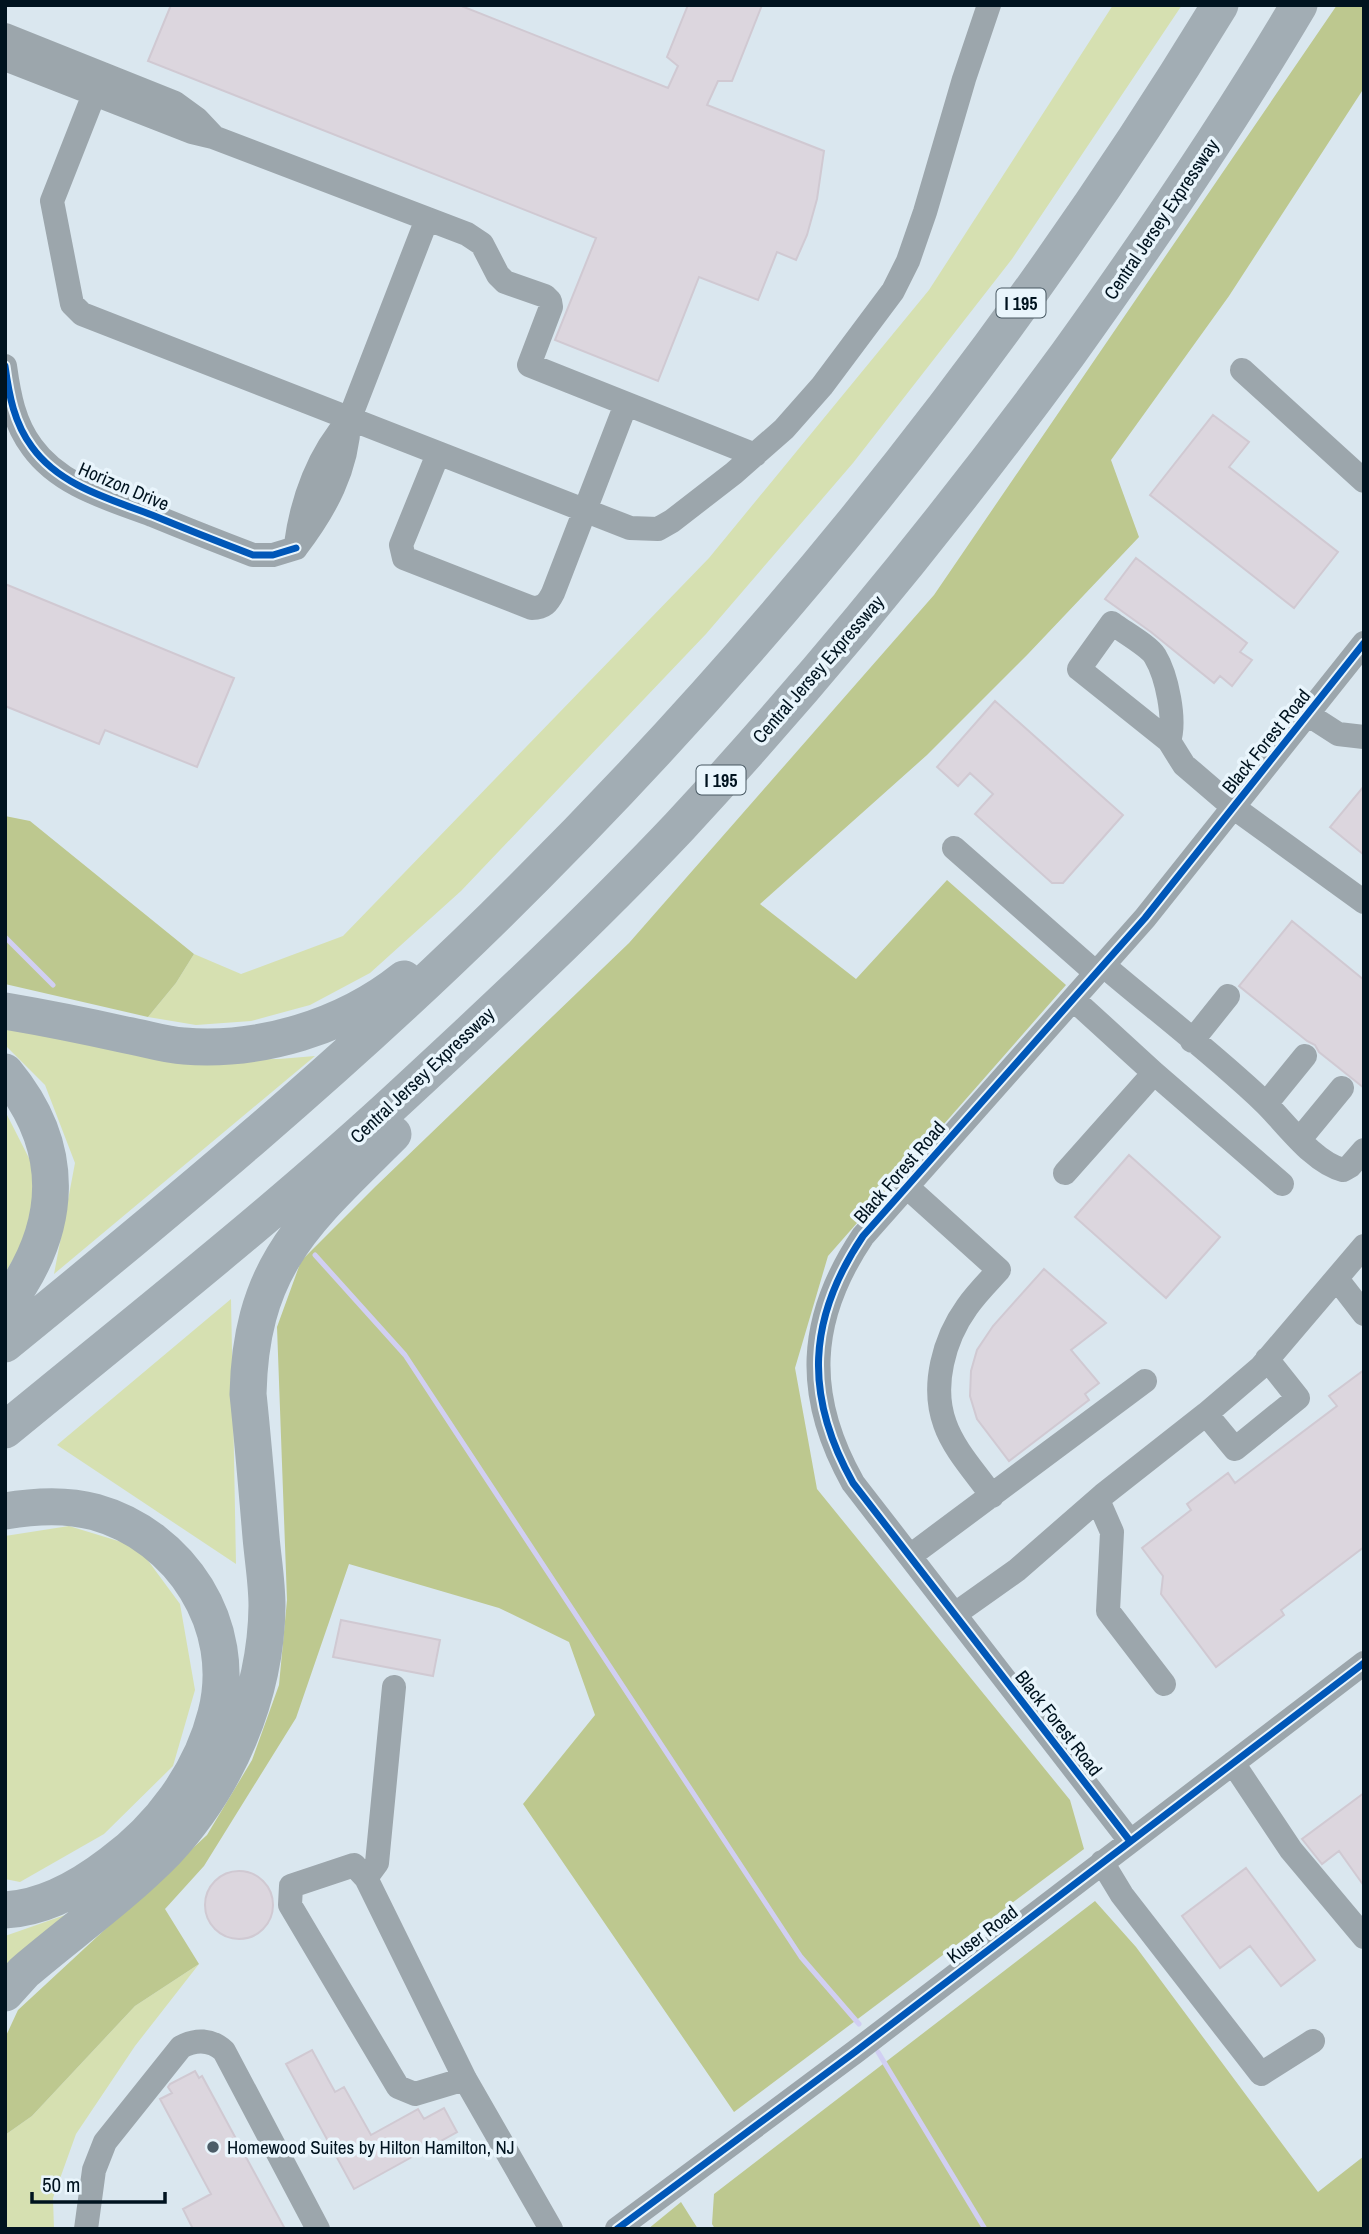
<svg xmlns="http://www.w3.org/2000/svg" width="1369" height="2234" font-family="'Archivo Narrow',sans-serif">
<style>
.green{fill:#d6e0b1}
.forest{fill:#bdc88f}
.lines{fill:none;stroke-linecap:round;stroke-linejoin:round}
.stream{stroke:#d1cff2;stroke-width:5}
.building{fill:#dcd6de;stroke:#d0c9d2;stroke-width:2}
.minor{stroke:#9ca6ac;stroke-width:24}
.highway{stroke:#a2adb4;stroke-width:37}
.cycleway-casing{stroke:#e9f5fc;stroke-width:11}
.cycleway{stroke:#0057b8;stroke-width:7}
.poi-dot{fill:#4c5d68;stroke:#e9f5fc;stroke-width:2.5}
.labels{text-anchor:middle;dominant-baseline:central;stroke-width:7;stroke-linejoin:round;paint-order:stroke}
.shield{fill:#e9f5fc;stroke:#465761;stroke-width:2}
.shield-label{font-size:18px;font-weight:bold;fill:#00131f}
.street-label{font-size:19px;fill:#00131f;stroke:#e9f5fc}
.poi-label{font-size:19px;fill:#00131f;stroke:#e9f5fc;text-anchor:start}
</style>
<rect width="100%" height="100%" fill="#dae7ef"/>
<!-- green -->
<path class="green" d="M1113,5H1182L1012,259L853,463L706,634L461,891L370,973L310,1005L251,1021L196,1025L148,1017L176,983L194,954L241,974L343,936L709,558L929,290Z
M5,1022L186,1060L279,1059L315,1056L54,1274L75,1163L45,1085L5,1045Z
M5,1111L33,1166L35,1223L5,1273Z
M231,1299L236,1564L57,1445Z
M69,1526L138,1547L180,1604L195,1690L173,1766L104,1834L20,1882L5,1879V1536Z
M88,1907L5,1975V1936Z
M199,1964L135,2046L76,2134L53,2198L54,2229H5V2135L32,2116L135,2006Z"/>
<!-- forest -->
<path class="forest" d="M1337,5H1364V88L1229,296L1111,460L1139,537L1028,654L927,755L760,904L856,979L947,880L1066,985L828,1256L795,1368L817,1489L1070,1800L1084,1849L734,2112L523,1804L595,1715L569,1642L499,1608L349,1564L296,1718L204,1866L165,1909L199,1964L135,2006L32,2116L5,2135V2038L18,2010L207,1835L252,1760L279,1685L287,1600L277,1327L301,1261L376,1186L629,943L934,595Z
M5,816L30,821L194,954L176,983L148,1017L5,984Z
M1095,1901L1136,1947L1318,2192L1364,2156V2229H715L712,2224L714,2194Z
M681,2202L698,2229H648Z"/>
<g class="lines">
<!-- stream -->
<path class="stream" d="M5,937L53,985
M315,1255L405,1355L801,1957L859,2024
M878,2052L985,2229"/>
</g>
<!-- building -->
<path class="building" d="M171,5H459L668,88L678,66L667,57L688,5H762L732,81H718L707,105L824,151L817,199L807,235L796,260L777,252L758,300L699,277L658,381L555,340L596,238L148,61Z
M1213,415L1249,442L1229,467L1338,552L1294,608L1150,495Z
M1136,558L1247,643L1240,652L1252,660L1232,686L1220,676L1214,683L1151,632L1105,599Z
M5,584L234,678L197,767L105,730L99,744L5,706Z
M995,701L1123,815L1063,883H1052L975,814L993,794L970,773L958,786L937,767Z
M1364,786V855L1330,827Z
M1292,921L1364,980V1088L1319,1052L1315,1045L1307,1041L1239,986Z
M1129,1155L1220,1237L1166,1298L1075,1217Z
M1044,1269L1106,1323L1071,1350L1099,1383L1085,1394L1089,1400L1009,1461L977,1419L970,1396L971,1371L977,1350L993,1326Z
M1364,1370V1547L1281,1610L1284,1615L1216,1667L1161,1594L1163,1576L1142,1548L1191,1510L1187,1504L1228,1473L1235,1483L1337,1406L1329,1396Z
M341,1620L440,1640L433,1676L333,1657Z
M1364,1793V1886L1339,1851L1322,1864L1302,1839Z
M1246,1868L1315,1960L1281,1986L1250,1946L1220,1968L1182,1916Z
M205 1905a34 34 0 1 1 68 0a34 34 0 1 1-68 0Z
M312,2050L335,2092L344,2087L371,2135L418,2109L424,2119L444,2108L457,2132L354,2189L286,2064Z
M195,2071L199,2078L202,2076L285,2229H193L183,2209L211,2194L160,2099L172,2093L168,2087L170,2084Z"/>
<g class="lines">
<!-- minor -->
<path class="minor" d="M5,35L175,103L197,119L213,136
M5,59L192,132L213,137L467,234L482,244L498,275L505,282L545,296L550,301L551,307L529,365L755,455
M102,74L52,201L72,304L82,314L630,528L658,529L672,521L734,473L784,429L822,386L893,291L908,261L925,212L964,79L989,5
M5,366C9,395 14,423 32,447C60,486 110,499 152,515C186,529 219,542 253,555H273L296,548
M1242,370L1364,481
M438,454L401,545L404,558L532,608C544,608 548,603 553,593L626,404
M296,544C302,499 319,453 349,420
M296,548C325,510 348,469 349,420L427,219
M1307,714L1338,734L1364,737
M1169,741C1176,720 1167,676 1155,656C1149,646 1122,631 1112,623L1079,669L1169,741L1184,765L1233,807L1364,902
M954,848L1096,973
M1103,965C1157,1011 1215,1055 1266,1104C1287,1125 1314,1163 1343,1170L1350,1166L1364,1150
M1192,1041L1228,996
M1154,1073L1282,1184
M1266,1104L1305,1056
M1300,1139L1342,1088
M1065,1173L1154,1073L1073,999
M907,1187L999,1270C988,1282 976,1294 967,1307C944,1339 931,1386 945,1424C954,1450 977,1474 992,1496
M1337,1279L1364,1314
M1206,1414L1235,1449L1298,1398L1267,1359
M1098,1500L1112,1532L1108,1611L1164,1684
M910,1556L1145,1381
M955,1614L1017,1570L1103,1495L1206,1414L1261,1367L1364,1246
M1233,1763L1291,1850L1364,1937
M1130,1841L853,1483C804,1396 807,1319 863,1236L1145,918L1364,643
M1102,1862L1122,1895L1261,2074L1313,2041
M366,1878L377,1863L394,1687
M465,2079L415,2094L398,2087L290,1905L291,1886L354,1865L366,1878L465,2079L551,2229
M86,2229L94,2170L105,2142L181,2047C196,2039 211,2039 224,2051L318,2229
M617,2229L855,2052L1364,1663"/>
<!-- highway -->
<path class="highway" d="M5,1011C46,1018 86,1026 126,1035C145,1038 164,1045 184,1046C260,1052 344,1027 404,979
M5,1072C68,1148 63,1229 5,1306
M5,1344C173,1207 339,1069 494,917C772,644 1017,338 1220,5
M5,1430C140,1319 279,1210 407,1091C499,1006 592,919 679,827C818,677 947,519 1068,354C1149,241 1228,125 1299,5
M5,1511C34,1506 66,1504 95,1512C181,1536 239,1626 216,1714C201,1774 160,1828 111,1864C81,1887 44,1908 5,1910
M5,1993L24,1972C71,1932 123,1895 166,1851C227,1786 266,1696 267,1606C267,1583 263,1560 261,1537C257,1489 253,1442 248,1394C251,1263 307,1220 393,1134"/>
<defs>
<path id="cycleway" d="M5,366C9,395 14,423 32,447C60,486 110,499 152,515C186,529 219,542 253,555H273L296,548
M1130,1841L853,1483C804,1396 807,1319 863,1236L1145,918L1364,643
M617,2229L855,2052L1364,1663"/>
</defs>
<!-- cycleway casing -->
<use href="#cycleway" class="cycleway-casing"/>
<!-- cycleway -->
<use href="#cycleway" class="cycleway"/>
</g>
<!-- markers -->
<circle class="poi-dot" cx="213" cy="2147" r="7"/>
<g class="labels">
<!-- shield labels -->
<g class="shield">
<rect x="996.5" y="288.5" width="49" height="29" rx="5"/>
<rect x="696.5" y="765.5" width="49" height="29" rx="5"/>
</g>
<g class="shield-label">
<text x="1021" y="303">I 195</text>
<text x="721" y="780">I 195</text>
</g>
<!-- street labels -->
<g class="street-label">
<text transform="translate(1161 219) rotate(-56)">Central Jersey Expressway</text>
<text transform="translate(124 486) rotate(23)">Horizon Drive</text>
<text transform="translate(818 669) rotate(-49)">Central Jersey Expressway</text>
<text transform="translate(1266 741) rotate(-51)">Black Forest Road</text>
<text transform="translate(422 1075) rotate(-43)">Central Jersey Expressway</text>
<text transform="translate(899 1172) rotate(-49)">Black Forest Road</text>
<text transform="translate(1059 1723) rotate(52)">Black Forest Road</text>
<text transform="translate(982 1934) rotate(-37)">Kuser Road</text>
</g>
<!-- poi labels -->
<g class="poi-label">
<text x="227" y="2147">Homewood Suites by Hilton Hamilton, NJ</text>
</g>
</g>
<!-- border -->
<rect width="1369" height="2234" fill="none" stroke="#00131f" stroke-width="14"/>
<!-- scale -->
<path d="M32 2192v10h133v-10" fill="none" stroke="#00131f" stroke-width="3.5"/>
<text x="42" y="2192" font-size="21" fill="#00131f" stroke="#e9f5fc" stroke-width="5" paint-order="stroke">50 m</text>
</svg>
